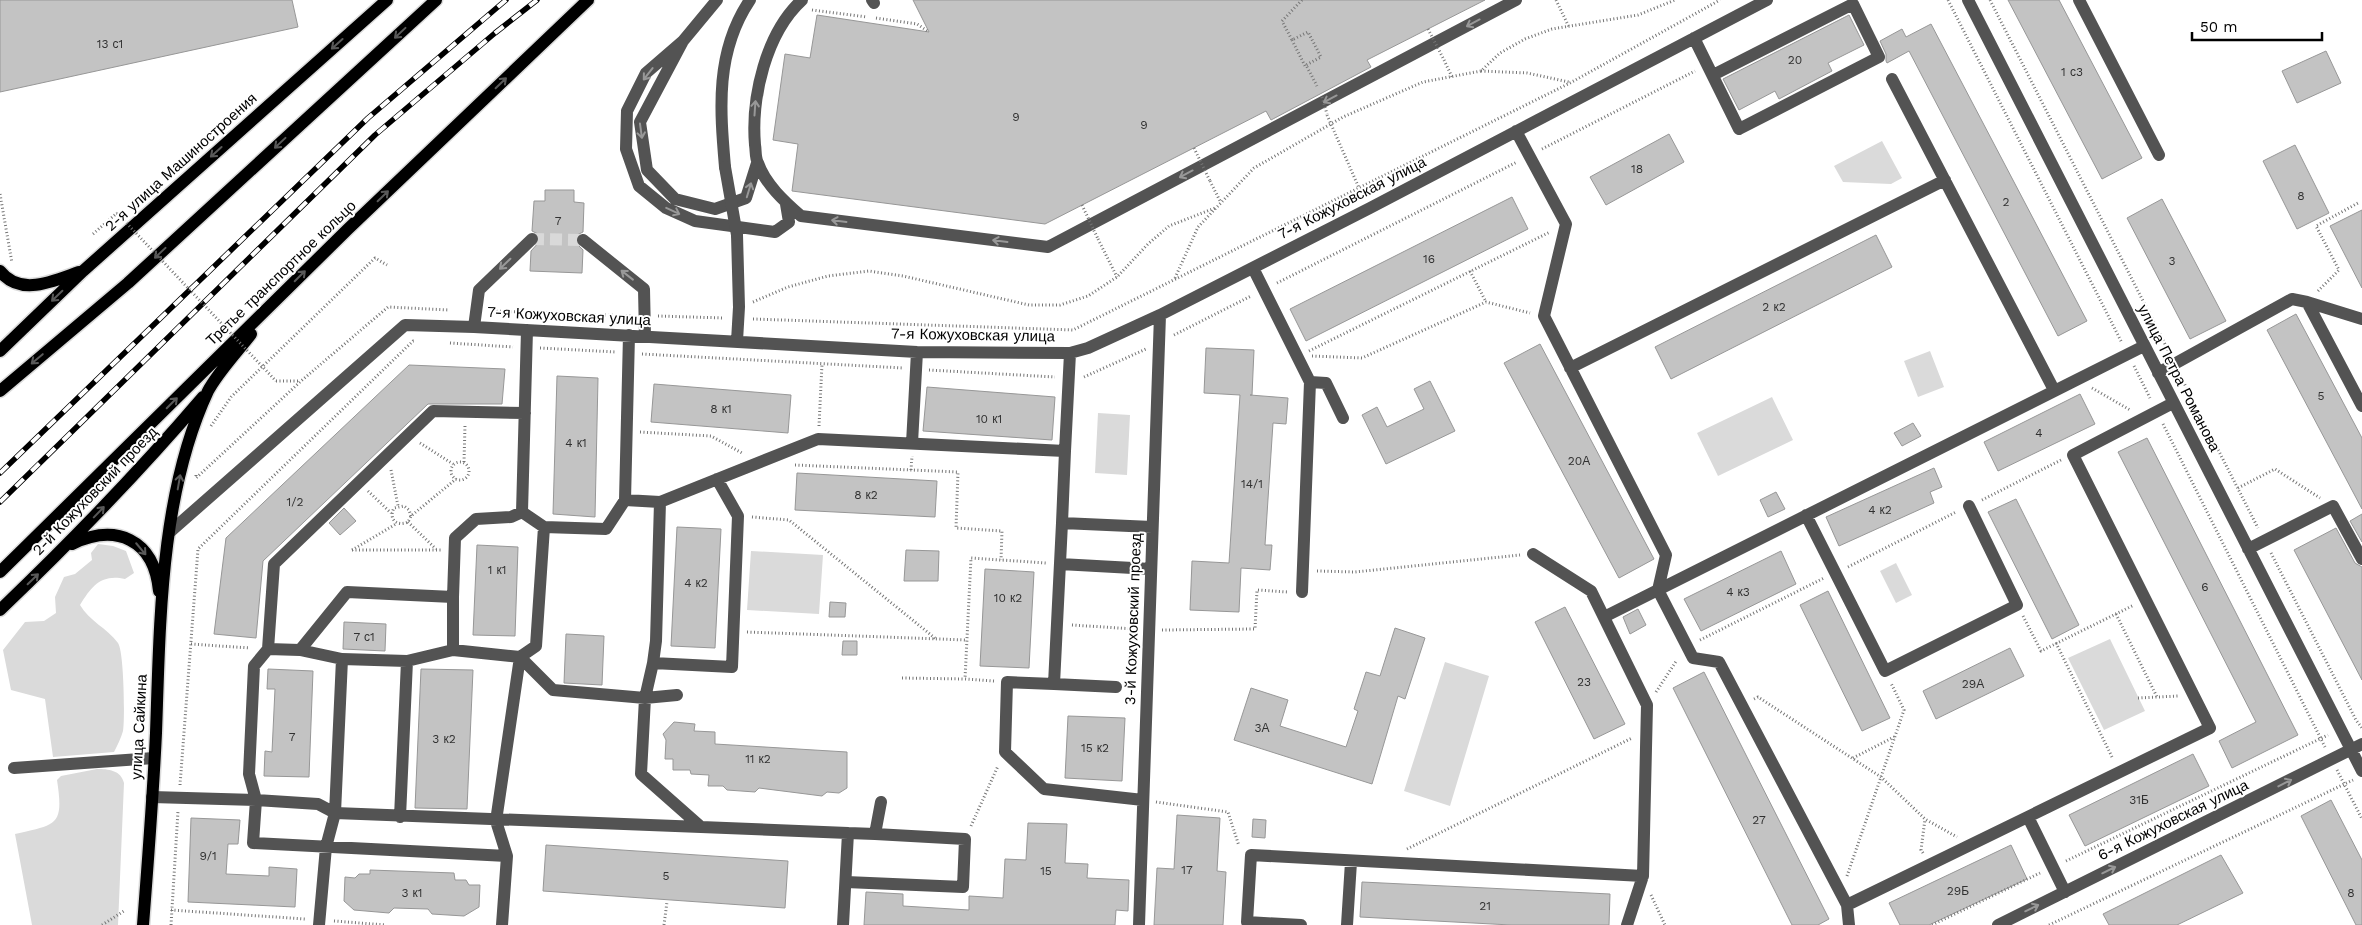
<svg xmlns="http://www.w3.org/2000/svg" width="2362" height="925" font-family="'Work Sans',sans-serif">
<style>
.green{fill:#dadada}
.building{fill:#c3c3c3;stroke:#979797}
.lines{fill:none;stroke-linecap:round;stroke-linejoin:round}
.minor-tunnel{stroke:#d9d9d9;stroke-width:12;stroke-dasharray:12 6;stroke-linecap:butt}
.major-casing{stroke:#dbdbdb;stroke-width:15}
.path{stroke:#757575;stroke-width:3;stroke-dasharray:1 2.5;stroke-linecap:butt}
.minor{stroke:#535353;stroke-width:12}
.major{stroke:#000;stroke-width:12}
.rail-casing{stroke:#000;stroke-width:5.5}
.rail{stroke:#fff;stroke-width:4;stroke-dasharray:11;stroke-linecap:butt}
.path-bridge{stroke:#757575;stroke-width:3;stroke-dasharray:1 2.5;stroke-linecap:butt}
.minor-bridge{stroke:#535353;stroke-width:12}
.oneway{stroke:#989898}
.oneway2{stroke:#595959}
.labels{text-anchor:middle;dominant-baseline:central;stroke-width:4;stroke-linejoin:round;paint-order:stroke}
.number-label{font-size:12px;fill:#313131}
.street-label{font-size:15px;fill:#000;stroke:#fff}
</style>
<rect width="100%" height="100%" fill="#fff"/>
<!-- green -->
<path class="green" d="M1882,141L1902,178L1891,184L1843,182L1834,166Z
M1930,351L1944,387L1918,397L1904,361Z
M1772,397L1793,440L1718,476L1697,433Z
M1098,413L1130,415L1127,475L1095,473Z
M98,544L113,546L126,551L134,573L125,579C101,574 92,586 80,605C89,621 107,628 118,643C124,651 125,719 123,731C121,738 117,746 114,752L53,757L45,699L11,690L3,650L25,622L44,621L56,613L55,597L64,577L75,574L92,560L91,553Z
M751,551L823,555L819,614L747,610Z
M1896,563L1912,595L1896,603L1880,571Z
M2110,639L2145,711L2104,730L2068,658Z
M1445,662L1489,676L1450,806L1404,791Z
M97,769C108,769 121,770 124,783L118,925H32L15,834C57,824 64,826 57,780L61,776Z"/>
<!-- building -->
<path class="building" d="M0,0H292L298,27L0,92Z
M913,0H1485L1367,60L1371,67L1271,120L1266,111L1045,224L792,191L798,144L773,140L785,54L810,58L817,15L929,32Z
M2008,0H2059L2142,158L2102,179Z
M1849,15L1864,45L1828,63L1832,71L1779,99L1775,91L1739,110L1723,79Z
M1931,24L2087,321L2058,336L1909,51L1887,63L1886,61V54L1880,41L1902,29L1906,37Z
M2326,51L2341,83L2297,103L2282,71Z
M1669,134L1684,162L1606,205L1590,177Z
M2295,145L2329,213L2297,229L2263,161Z
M545,190H574V202L584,203L583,232L577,235L575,239L576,243L583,250L582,273L530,271L531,251L540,241L538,234L532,231L534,201H545Z
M1512,197L1528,229L1306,341L1290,309Z
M2162,199L2226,321L2190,339L2127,218Z
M2362,210V288L2330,226Z
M1876,235L1892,267L1671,379L1655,347Z
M2296,314L2362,438V509L2267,330Z
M1540,344L1654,559L1619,578L1504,363Z
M1206,348L1254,350L1252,395H1250L1288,398L1286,424L1273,423L1265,545H1272L1270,570L1241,568L1239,612L1190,610L1192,561L1229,563L1240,395L1204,393Z
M409,365L505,369L502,404H428L263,561L256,638L214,634L226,538Z
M557,376L598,378L595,517L553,514Z
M1430,381L1455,431L1386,464L1362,415L1377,407L1387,427L1424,409L1414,389Z
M654,384L791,395L788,433L651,422Z
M927,387L1055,397L1052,440L923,431Z
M2080,394L2095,424L1998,471L1984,442Z
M1913,423L1921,436L1902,446L1894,433Z
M2147,438L2298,735L2232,768L2219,741L2256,722L2118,452Z
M1934,468L1942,487L1930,492L1934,503L1839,546L1826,517Z
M797,473L937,481L935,517L795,510Z
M1776,492L1785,509L1768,517L1760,500Z
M2016,499L2079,625L2052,639L1988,512Z
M344,508L356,521L340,535L329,523Z
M2362,514V542L2350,521Z
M677,527L721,529L715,648L671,646Z
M2336,528L2355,563L2362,567V680L2294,550Z
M477,545L518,547L515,636L473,635Z
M906,550L939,551L938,581H904Z
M1781,551L1796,584L1701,631L1684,599Z
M985,569L1034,572L1029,668L980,666Z
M1828,591L1890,718L1862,731L1800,605Z
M830,602L846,603L845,617H829Z
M1565,607L1625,724L1594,739L1535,622Z
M1638,609L1646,625L1630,634L1623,617Z
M344,622L386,624L385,651L343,649Z
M1395,628L1425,638L1405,699L1398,696L1372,784L1234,740L1251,688L1288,700L1280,726L1346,747L1358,711L1354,709L1366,672L1380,676Z
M566,634L604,636L602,685L564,683Z
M843,641H857V655H842Z
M2010,648L2024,676L1936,719L1923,691Z
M268,669L313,671L309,777L264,776L265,751L272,752L275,689H267Z
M421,669L473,670L467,809L415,808Z
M1704,672L1829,919L1818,925H1792L1673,688Z
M1068,716L1125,718L1122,781L1065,778Z
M674,722L695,724L694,731L715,732V744L847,752V788L839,793L827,792L822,796L759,788L755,792L727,790L723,786H708L709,775L691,774L690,770H673V759H665L666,740L663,734Z
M2193,754L2209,786L2085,846L2069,815Z
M2331,800L2362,860V925H2356L2301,816Z
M1177,815L1220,818L1217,871L1226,872L1223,925H1154L1157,868L1174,869Z
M191,818L240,820L238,844H228L226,874L269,876V867L297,869L295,907L188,902Z
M1253,819L1266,820L1265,838L1252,837Z
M1028,823L1067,824L1065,863L1088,864L1087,878L1129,880L1128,911L1116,910L1115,925H864L866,892L903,894V906L969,910V896L1003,898L1005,859L1026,860Z
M546,845L788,861L785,908L543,891Z
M2011,845L2027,879L1929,925H1900L1889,903Z
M2221,855L2243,893L2177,925H2109L2103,914Z
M370,870L454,873L455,880H466L469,885H480L479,907L464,916L432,914L428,909L394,908L389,913L354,910L344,901L345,877L355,878L359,874H370Z
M1362,882L1610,894L1609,925H1511L1360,917Z"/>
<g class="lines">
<!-- minor-tunnel -->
<path class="minor-tunnel" d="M532,239L583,240"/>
<defs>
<path id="major" d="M0,271C20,297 53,281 79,272
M0,351L83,271L387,0
M0,391L128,283L436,0
M72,544C116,523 154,539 159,591
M0,572L348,229L588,0
M0,610C71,542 139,472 203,397
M143,925C148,861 153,797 156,733C160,621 160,494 208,391C218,372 238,351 251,334"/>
</defs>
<!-- major casing -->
<use href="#major" class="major-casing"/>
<!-- path -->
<path class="path" d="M1302,0L1282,21L1292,40L1308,32L1321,57L1306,65L1317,86
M1556,0L1569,27
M1948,0L2122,343
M1990,0L2169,352
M812,10L867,17
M876,18L917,24L929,32
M1292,40L1305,66
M1444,60L1452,77
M1481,71L1527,73L1569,82
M1327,115L1359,188
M1542,149L1695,71
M1210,181L1220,201
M0,194L12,263
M93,234L117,213
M1098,239L1117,277
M1470,271L1486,302
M1175,278L1198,227L1254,168L1343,117L1423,82L1481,71L1500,53L1525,39L1552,29L1638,15L1675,0
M1277,283L1517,162
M2318,291L2339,270L2316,226L2358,203
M753,302L788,287L828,276L869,271L903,276L1029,305H1060L1088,296L1117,277L1148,244L1169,226L1215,208
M493,311L632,316
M658,316L724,318
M753,319L1073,330L1570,83L1720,0
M1174,335L1251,296
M450,343L513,347
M540,348L616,352
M1309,351L1550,232
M642,354L903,368
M1312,356L1362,358L1486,302L1530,313
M2134,366L2150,398
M929,370L1055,377
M2180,375L2258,528
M1084,377L1146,349
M276,381H300
M2092,388L2130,410
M2163,424L2325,747
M211,426L231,397L375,258L387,265
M819,426L822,364
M640,432L711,436L742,453
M420,443L453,464
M451 471a9 9 0 1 1 18 0a9 9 0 1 1-18 0Z
M464,462L465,425
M795,465L958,472L956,528L1002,531L1001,560
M391,470L398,506
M911,470L912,456
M196,475V478L301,381L388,307L449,310
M2238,488L2275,469L2320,498
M368,491L391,513
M1982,500L2061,460
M411,516L409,510L404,506L394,508C388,519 397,527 408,522L411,516L456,479
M752,517L789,520L936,639
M408,522L436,549
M352,550H441
M352,550L396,524
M2271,553L2356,720L2362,728
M1848,567L1956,512
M1317,571L1355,572L1520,555
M2116,614L2157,697
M2023,616L2041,651L2134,605
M1072,625L1135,629
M1162,630L1255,629L1257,590L1288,592
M747,632L967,640
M1700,640L1824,578
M2056,643L2113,759
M191,644L250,648
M902,678L965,679
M994,681L965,679L971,558L1046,563
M1656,692L1677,660
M2138,698L2178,696
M1754,699L1758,697L1881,777L1925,819L1957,837
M1853,758L1894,737
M2337,770L2362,819
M180,785L198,549L413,341H416
M1156,802L1228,812L1239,846
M971,826L998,766
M1407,849L1632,738
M1923,853L1921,850L1925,819
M2066,861L2328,735
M1847,876L1904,710L1891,683
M1651,895L1665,925
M171,910L305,919
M334,921L386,925
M102,925L124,911
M171,925L178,811
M664,925L667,902
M1932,925L2040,873
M2049,925L2353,780"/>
<!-- minor -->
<path class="minor" d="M717,0L683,41L640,122L647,170L675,199L715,209L746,198L757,163
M802,0C766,33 751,97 755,145C756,150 755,158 758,163C765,184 785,202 801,216L1048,247L1516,0
M872,0L874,3
M1968,0L2362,771
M2079,0L2159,155
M1694,38L1739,129L1879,57L1853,4L1713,75
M683,41L646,73L627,111L626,149L639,186L666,208L695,221L775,232L789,222L786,204
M1892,79L2054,390
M1516,131L1566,224L1544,316L1666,555L1658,590L1693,658L1719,662L1847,905L1849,925
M725,167C720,109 715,52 750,0
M737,235L739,307L737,341
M583,240L644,289L645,336
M1253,268L1310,382L1302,592
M2307,302L2362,406
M474,327L479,290L532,239
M1570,368L1945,180
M2158,373L2292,299L2307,302L2362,319
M1310,382L1326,383L1343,418
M912,443L917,352
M1065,451L1062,523L1152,527
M625,500L629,335
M660,502L656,641L653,663L645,698L641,774L701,827L848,833L843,925
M1806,515L1885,671L2017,605L1969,506
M1062,523L1054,684L1007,682L1005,752L1044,789L1143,800
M544,527L606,529L625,500L660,502L818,439L1065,451L1070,353
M171,531L405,325L474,327L917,352L1070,353L1088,348L1160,315L1370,208L1767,0
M2248,549L2333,506L2362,559
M1533,554L1591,591L1647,705L1643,876L1627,925
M1060,564L1151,569
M453,597L455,538L476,519L511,517L522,512
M1604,617L2144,346
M268,649L254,666L249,774L256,800L318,804L335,813L701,827
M300,650L268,649L274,564L433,411L525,413
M342,659L407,661L453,650
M653,663L732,667L738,516L717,479
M1054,684L1116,687
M14,768L154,758
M152,797L256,800L253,843L507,856
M400,817L407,661
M2028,817L2065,892
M848,833L875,834L881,802
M846,882L963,887L965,839L875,834
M1847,905L2210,728L2073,455L2173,403
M319,925L326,847L335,813L342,659L300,650L347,592L453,597V650L520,657L553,690L645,698L677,695
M502,925L507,856L496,821L520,657L536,646L544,527L522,512L527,330
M1139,925L1160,315
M1301,925L1247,922L1251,855L1643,876
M1347,925L1351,862
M1998,925L2362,744"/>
<!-- major -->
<use href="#major" class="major"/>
<defs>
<path id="rail" d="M0,473L368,118L506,0
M0,502L375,135L495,33L537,0"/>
</defs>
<!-- rail casing -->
<use href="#rail" class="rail-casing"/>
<!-- rail -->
<use href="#rail" class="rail"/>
<!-- path-bridge -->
<path class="path-bridge" d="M1428,29L1444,60
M1322,97L1327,114
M1194,148L1210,181
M1082,205L1098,239
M117,213L276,381"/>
<!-- minor-bridge -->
<path class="minor-bridge" d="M725,167L737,235"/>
</g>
<!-- one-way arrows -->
<defs><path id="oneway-shaft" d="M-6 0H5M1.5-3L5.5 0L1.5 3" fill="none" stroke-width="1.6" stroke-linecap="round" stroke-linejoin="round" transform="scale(1.25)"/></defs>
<g class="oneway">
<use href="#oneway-shaft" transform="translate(1473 23) rotate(152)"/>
<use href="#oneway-shaft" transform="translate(648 74) rotate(128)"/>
<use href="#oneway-shaft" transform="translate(1330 99) rotate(152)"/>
<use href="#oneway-shaft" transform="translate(755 108) rotate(-86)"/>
<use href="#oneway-shaft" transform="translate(641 131) rotate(82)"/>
<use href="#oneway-shaft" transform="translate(1186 174) rotate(152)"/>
<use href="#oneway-shaft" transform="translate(749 190) rotate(-73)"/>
<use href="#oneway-shaft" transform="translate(673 211) rotate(25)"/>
<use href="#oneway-shaft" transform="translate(839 221) rotate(-173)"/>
<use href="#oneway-shaft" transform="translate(1000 241) rotate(-173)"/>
<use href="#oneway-shaft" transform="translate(505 264) rotate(136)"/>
<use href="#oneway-shaft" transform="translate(627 275) rotate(-142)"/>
<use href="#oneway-shaft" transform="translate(2285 783) rotate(-27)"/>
<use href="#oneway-shaft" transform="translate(2109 870) rotate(-26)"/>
<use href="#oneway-shaft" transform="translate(2032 908) rotate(-26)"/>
</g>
<g class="oneway2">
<use href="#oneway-shaft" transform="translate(400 33) rotate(137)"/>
<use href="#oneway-shaft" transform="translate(337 44) rotate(138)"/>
<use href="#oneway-shaft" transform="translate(501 83) rotate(-44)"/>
<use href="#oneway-shaft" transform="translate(280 143) rotate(137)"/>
<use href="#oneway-shaft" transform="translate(216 152) rotate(138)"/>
<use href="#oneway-shaft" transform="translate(383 196) rotate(-44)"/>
<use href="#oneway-shaft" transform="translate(160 253) rotate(137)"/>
<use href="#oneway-shaft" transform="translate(300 276) rotate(-45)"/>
<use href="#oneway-shaft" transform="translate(57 296) rotate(136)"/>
<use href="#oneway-shaft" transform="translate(37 359) rotate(140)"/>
<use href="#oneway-shaft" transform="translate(172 403) rotate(-45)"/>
<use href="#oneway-shaft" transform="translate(179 482) rotate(-80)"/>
<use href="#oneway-shaft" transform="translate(99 512) rotate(-46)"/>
<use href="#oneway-shaft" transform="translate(141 549) rotate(50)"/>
<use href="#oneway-shaft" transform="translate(33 579) rotate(-44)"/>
</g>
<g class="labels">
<!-- number labels -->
<g class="number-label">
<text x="110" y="44">13 с1</text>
<text x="1795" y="60">20</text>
<text x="2072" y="72">1 с3</text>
<text x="1016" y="117">9</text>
<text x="1144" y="125">9</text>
<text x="1637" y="169">18</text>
<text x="2301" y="196">8</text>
<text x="2006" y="202">2</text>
<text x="558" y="221">7</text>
<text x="1429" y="259">16</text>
<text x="2172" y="261">3</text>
<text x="1774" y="307">2 к2</text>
<text x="2321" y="396">5</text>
<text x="721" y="409">8 к1</text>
<text x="989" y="419">10 к1</text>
<text x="2039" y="433">4</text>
<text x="576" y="443">4 к1</text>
<text x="1579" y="461">20А</text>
<text x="1252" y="484">14/1</text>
<text x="866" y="495">8 к2</text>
<text x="295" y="502">1/2</text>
<text x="1880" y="510">4 к2</text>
<text x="497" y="570">1 к1</text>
<text x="696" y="583">4 к2</text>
<text x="2205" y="587">6</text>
<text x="1738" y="592">4 к3</text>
<text x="1008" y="598">10 к2</text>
<text x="364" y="637">7 с1</text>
<text x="1584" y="682">23</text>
<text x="1973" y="684">29А</text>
<text x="1262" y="728">3А</text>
<text x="292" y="737">7</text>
<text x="444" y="739">3 к2</text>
<text x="1095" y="748">15 к2</text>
<text x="758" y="759">11 к2</text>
<text x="2139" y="800">31Б</text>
<text x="1759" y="820">27</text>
<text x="208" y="856">9/1</text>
<text x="1187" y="870">17</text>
<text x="1046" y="871">15</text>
<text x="666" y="876">5</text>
<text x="1958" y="891">29Б</text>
<text x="412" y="893">3 к1</text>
<text x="2351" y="893">8</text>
<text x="1485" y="906">21</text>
</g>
<!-- street labels -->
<g class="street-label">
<text transform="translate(181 162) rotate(-42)">2-я улица Машиностроения</text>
<text transform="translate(1352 198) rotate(-27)">7-я Кожуховская улица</text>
<text transform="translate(281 273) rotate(-44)">Третье транспортное кольцо</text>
<text transform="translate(569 316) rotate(3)">7-я Кожуховская улица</text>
<text transform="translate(973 335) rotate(1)">7-я Кожуховская улица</text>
<text transform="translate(2179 378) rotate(63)">улица Петра Романова</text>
<text transform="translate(95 491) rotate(-46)">2-й Кожуховский проезд</text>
<text transform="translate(1133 619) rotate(-88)">3-й Кожуховский проезд</text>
<text transform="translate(139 727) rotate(-87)">улица Сайкина</text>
<text transform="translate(2173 820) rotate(-26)">6-я Кожуховская улица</text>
</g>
</g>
<!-- scale -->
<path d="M2192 32v8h130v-8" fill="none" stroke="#000000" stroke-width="2.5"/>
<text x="2200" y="32" font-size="15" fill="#000000" stroke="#ffffff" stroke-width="4" paint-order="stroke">50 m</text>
</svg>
